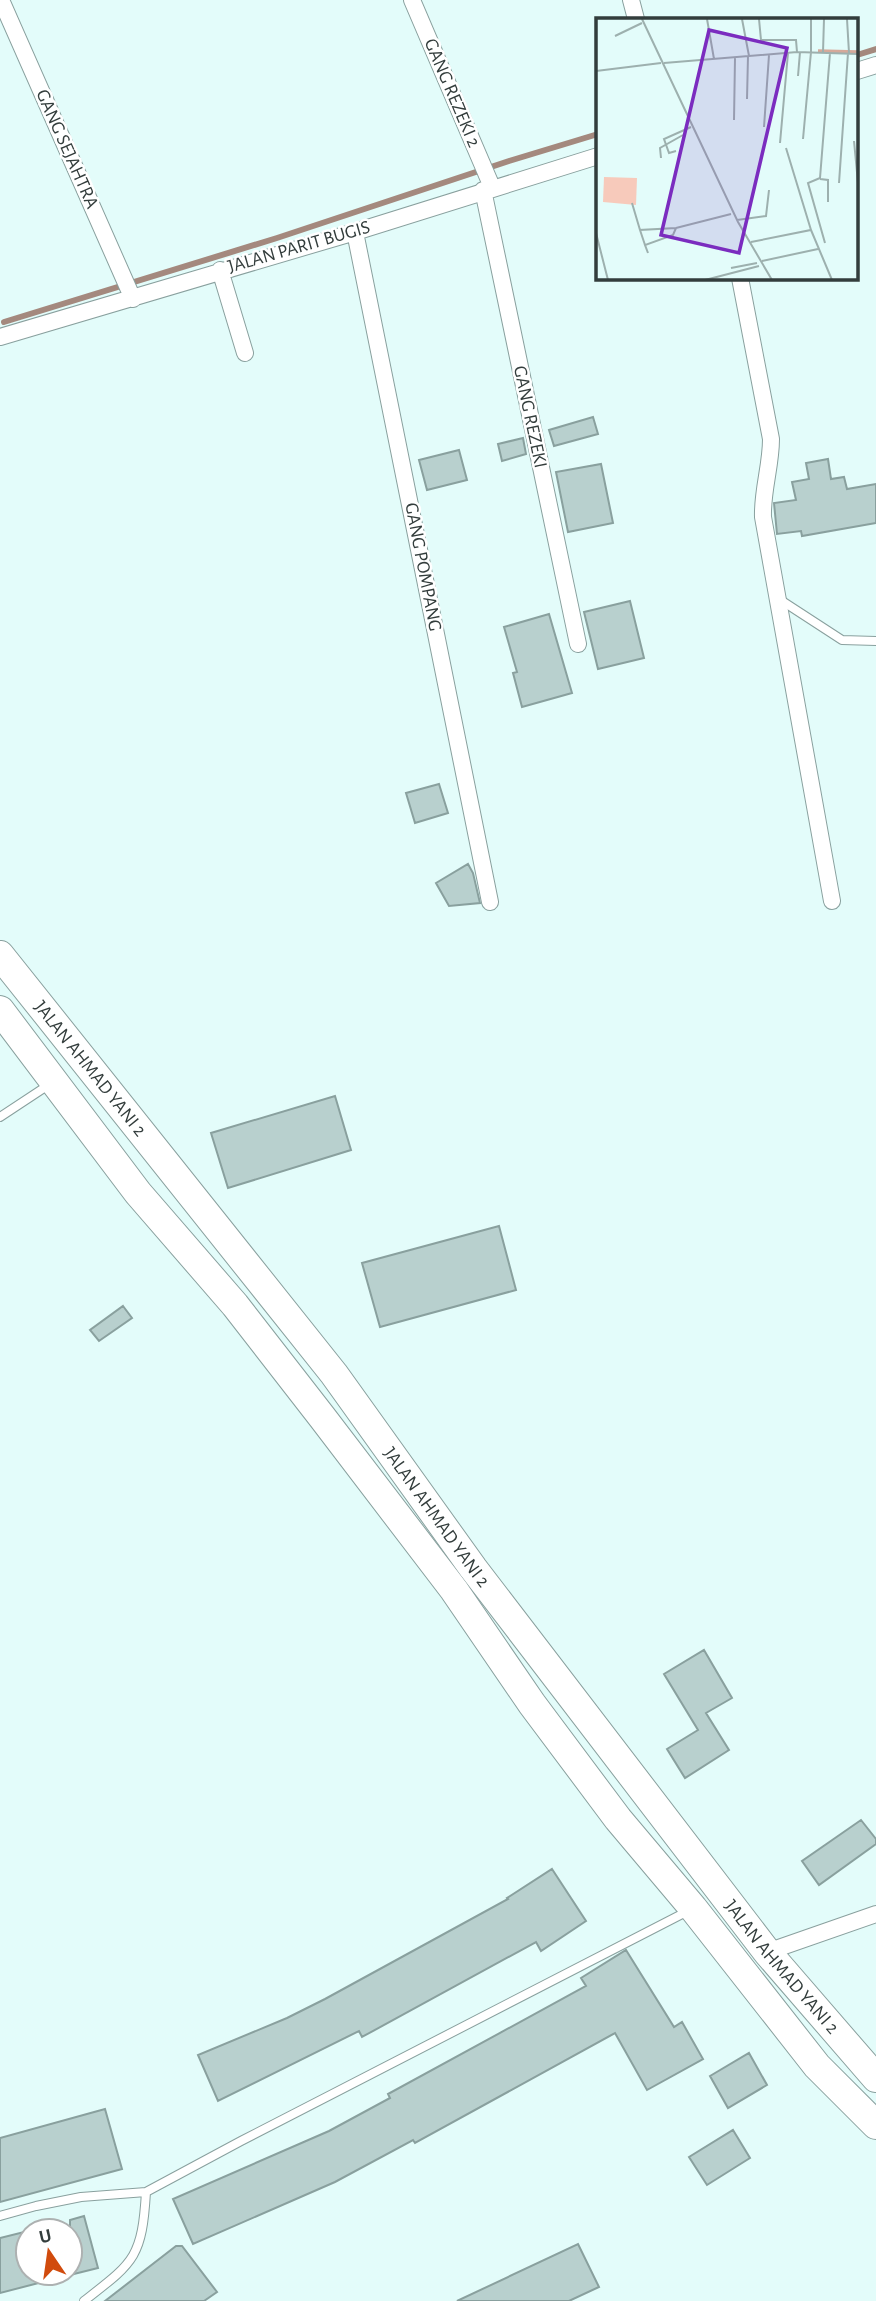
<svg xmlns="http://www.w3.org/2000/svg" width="876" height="2301" font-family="'Alegreya Sans',sans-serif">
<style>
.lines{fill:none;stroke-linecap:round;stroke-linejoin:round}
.stream{stroke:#a4897e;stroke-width:6}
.building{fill:#b8d0ce;stroke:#89a09e;stroke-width:2}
.lane-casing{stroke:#89a09e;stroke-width:10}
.street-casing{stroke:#89a09e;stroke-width:18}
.highway-casing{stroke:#89a09e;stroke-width:30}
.lane{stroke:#fff;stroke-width:8}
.street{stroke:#fff;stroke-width:16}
.highway{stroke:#fff;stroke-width:28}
.labels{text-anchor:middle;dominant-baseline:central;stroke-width:5;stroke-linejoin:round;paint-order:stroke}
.street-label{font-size:19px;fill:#333d3c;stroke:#fff}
.inset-river{fill:none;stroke:#d5a99a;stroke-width:3.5}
.inset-road{fill:none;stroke:#9db0ae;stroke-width:2}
.view{fill:#7b2cbf;fill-opacity:0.15;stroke:#7b2cbf;stroke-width:3.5}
.inset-edge{fill:none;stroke:#333d3c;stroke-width:3.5}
</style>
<rect width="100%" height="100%" fill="#e3fcfa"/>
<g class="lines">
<!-- stream -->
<path class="stream" d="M857,55L876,49
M4,322L277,238L509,161L598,134"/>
</g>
<!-- building -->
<path class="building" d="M593,417L598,434L554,446L549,430Z
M523,438L526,454L502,461L498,444Z
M459,450L467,480L427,490L419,460Z
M828,459L831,479L844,477L847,489L876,484V523L802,536L801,531L777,534L774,503L796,500L792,482L809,479L806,463Z
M601,464L613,523L568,532L556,472Z
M630,601L644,658L598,669L584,612Z
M549,614L572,693L522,707L513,673L517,672L504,627Z
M439,784L448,813L415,823L406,793Z
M468,864L473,873L480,903L449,906L436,883Z
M335,1096L351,1150L228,1188L211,1133Z
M499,1226L516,1290L380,1327L362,1263Z
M123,1306L132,1318L99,1341L90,1330Z
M704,1650L732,1698L706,1713L729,1750L685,1778L667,1749L698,1730L664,1674Z
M861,1820L876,1839V1844L819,1885L802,1861Z
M552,1869L586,1921L541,1951L536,1942L362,2037L359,2031L218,2101L198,2055L287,2018L325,1999L508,1899L507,1898Z
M626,1950L674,2027L682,2022L703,2059L647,2090L615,2033L415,2143L413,2140L335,2182L193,2244L173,2199L329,2131L390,2098L388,2094L586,1986L581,1978Z
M749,2053L767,2085L728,2108L710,2076Z
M105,2109L122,2169L0,2202V2138Z
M733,2130L750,2158L707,2185L689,2157Z
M84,2216L98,2268L70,2275V2220Z
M28,2231V2273H57L58,2278L0,2293V2238Z
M578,2244L599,2287L569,2301H457Z
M176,2246H182L217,2292L204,2301H105Z"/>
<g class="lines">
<defs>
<path id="lane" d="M779,599L842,640L876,641
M0,1117L50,1084
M0,2216L36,2206L81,2197L146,2192L241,2141L688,1911
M84,2301C134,2262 142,2258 146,2192"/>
<path id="street" d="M1,0L133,299
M412,0L492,187
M631,0L636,19
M857,71L876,65
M483,190L578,644
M355,232L490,902
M220,270L245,353
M740,278L771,439C771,466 762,491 763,517L832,901
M0,337L355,232L598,156
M767,1952L876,1914"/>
<g id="highway">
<path id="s1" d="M0,955L334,1374L473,1568L767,1952L876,2078"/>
<path d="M0,1010L138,1193L235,1305L322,1417L454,1590L532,1704L618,1819L693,1908L817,2066L876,2125"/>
</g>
</defs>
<!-- lane casing -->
<use href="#lane" class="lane-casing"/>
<!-- street casing -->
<use href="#street" class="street-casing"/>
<!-- highway casing -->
<use href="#highway" class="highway-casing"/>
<!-- lane -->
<use href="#lane" class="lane"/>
<!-- street -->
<use href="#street" class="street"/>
<!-- highway -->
<use href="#highway" class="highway"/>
</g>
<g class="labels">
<!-- street labels -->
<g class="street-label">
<text transform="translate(452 93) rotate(67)">GANG REZEKI 2</text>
<text transform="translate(67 149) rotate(66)">GANG SEJAHTRA</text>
<text transform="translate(299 247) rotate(-16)">JALAN PARIT BUGIS</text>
<text transform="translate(530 417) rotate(78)">GANG REZEKI</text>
<text transform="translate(423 567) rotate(79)">GANG POMPANG</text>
<text stroke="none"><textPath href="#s1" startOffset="145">JALAN AHMAD YANI 2</textPath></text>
<text stroke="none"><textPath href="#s1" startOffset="712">JALAN AHMAD YANI 2</textPath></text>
<text stroke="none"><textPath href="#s1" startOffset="1279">JALAN AHMAD YANI 2</textPath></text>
</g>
</g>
<!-- overview -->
<g transform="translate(596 18)">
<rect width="262" height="262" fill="#e3fcfa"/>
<path d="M8,159L41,160L40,187L7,184Z" fill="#f7cabb"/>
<path class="inset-river" d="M222,33L262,34"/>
<path class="inset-road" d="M46,1L142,204L176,262M111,1L118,41M146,1L153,38M163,1L165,22H200L201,34M251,1L253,35M19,18L46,5M215,34V1M227,34L228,1M68,45L201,34L262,36M0,53L65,45M202,58L204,34M151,81L152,38M138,102L139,40M168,109L173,37M207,121L215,34M258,123L262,165M184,125L192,35M190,130L215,212M80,133L73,135L68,121L95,109M65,140L64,130L87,117M224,161L232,162V184M243,165L252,35M36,185L44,212M141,202L170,198L173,172M0,215L12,262M155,224L215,212L236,262M229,225L212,165L224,160L234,35M49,227L44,212L80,210L135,196M52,235L49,227L77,217L80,210M166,243L222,231M135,250L161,245M109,262L163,248"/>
<path class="view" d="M113,12L191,30L143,235L65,217Z"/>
<rect width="262" height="262" class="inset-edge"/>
</g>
<!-- north arrow -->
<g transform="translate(49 2252) rotate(347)"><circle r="33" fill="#ffffff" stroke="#adb1b1" stroke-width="2"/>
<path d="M0-5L12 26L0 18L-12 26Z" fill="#d14b0d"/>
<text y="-10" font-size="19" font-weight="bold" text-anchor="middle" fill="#333d3c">U</text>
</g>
</svg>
